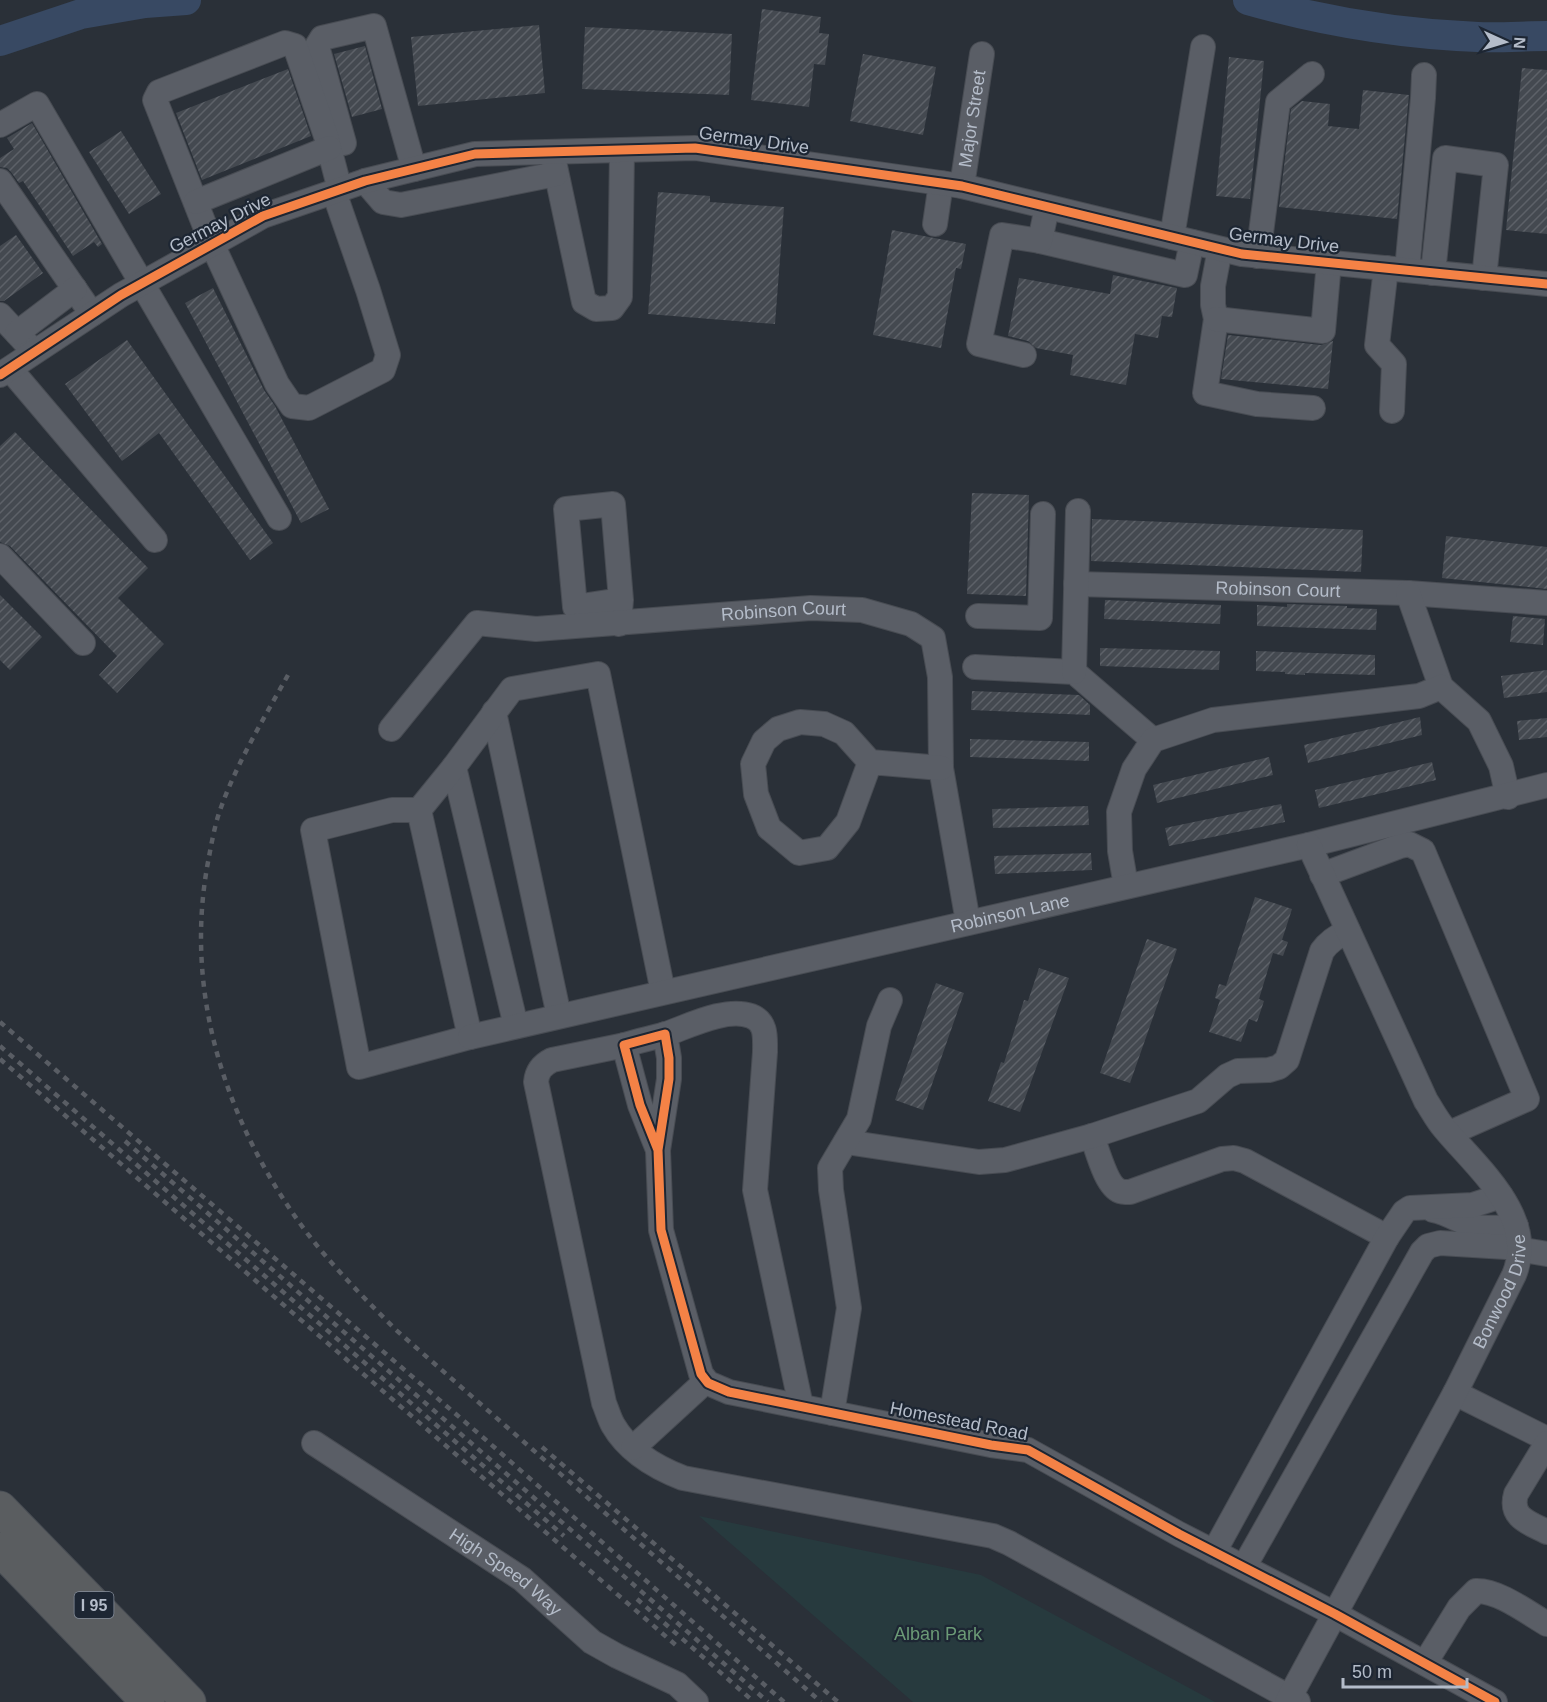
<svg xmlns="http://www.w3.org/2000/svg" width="1547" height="1702" font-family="Arial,sans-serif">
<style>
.green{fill:#273a3e}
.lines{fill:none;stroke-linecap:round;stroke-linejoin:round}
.river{stroke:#384963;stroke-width:30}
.building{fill:url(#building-hatch)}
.minor-casing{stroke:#484c53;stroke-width:26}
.highway-casing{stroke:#474c53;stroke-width:35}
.minor{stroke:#5a5e66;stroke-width:24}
.highway{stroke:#5a5d60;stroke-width:33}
.rail{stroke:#595d64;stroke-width:4.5;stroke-dasharray:6 6;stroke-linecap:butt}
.cycleway-casing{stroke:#1d2633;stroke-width:13}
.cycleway{stroke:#f48246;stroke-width:9}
.labels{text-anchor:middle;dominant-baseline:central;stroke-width:4.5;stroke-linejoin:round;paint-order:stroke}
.shield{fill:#1d2633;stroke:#878f9c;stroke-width:1.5}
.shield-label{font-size:16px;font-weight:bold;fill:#b4bcc9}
.street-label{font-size:18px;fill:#b4bcc9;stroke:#1d2633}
.park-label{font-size:18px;fill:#6b9a76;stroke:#1d2633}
</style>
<defs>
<pattern id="building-hatch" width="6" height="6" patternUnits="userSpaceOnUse" patternTransform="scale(1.5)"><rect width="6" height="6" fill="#444950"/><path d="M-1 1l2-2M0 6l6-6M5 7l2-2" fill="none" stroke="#5d6168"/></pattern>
</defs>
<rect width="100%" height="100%" fill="#2a3038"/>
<!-- green -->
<path class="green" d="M699,1516L981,1575L1215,1702H913Z"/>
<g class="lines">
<!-- river -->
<path class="river" d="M1248,0C1322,21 1400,34 1478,37C1501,38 1524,36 1547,36
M0,41L81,14L145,3L186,0"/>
</g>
<!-- building -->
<path class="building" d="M762,9L821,17L819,33L829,34L825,65L814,64L809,107L751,100Z
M539,25L545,93L418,106L411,37Z
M585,27L732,34L729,95L582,89Z
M365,46L382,109L352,117L334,54Z
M863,54L936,67L923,135L850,121Z
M1229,57L1264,61L1250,199L1216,196Z
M1522,68L1547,70V234L1506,230Z
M288,69L311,136L202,180L176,113Z
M1363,90L1409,95L1397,219L1279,207L1291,109L1302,101L1330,104L1328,126L1359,129Z
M32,123L102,244L98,247L94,242L73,256L23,181L19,183L11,172L7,168L0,167V158L14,149L7,138Z
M121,131L161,194L129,214L89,152Z
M658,192L710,196V202L784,207L775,324L648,314Z
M892,230L966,244L961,269L956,268L941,348L873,335Z
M16,235L43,273L4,301H0V246Z
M1113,275L1177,288L1172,317L1162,316L1158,338L1135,334L1126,385L1070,375L1073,355L1036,348L1028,341L1008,336L1019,278L1110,294Z
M213,288L264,390L275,406L329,509L301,523L185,303Z
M1228,335L1321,345L1333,341L1328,389L1221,379Z
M127,340L273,543L250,560L159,433L122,461L65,384Z
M15,432L148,568L118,598L164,644L117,693L99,675L117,656L10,546L0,542V446Z
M972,493L1029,495L1026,596L967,594Z
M1092,519L1363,530L1361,572L1091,561Z
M1446,536L1547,547V589L1442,578Z
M0,595L42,637L10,670L0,660Z
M1105,600L1221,605L1220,624L1104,619Z
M1287,604L1347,606V608L1377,609L1376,630L1257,626V605L1287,607Z
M1513,616L1545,619L1543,645L1510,642Z
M1100,648L1220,651L1219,670L1100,666Z
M1256,651L1375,655V675L1305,673V675L1285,674V672L1256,671Z
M1547,670V692L1504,698L1501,676Z
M972,691L1079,695L1090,705V715L971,710Z
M1420,717L1422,735L1308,763L1304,745Z
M1547,718V737L1519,740L1517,721Z
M970,739L1089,742V761L970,757Z
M1269,757L1273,775L1157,803L1153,785Z
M1432,762L1436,780L1319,808L1315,790Z
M1281,804L1285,822L1169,846L1165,828Z
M1088,806L1089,825L993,828L992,809Z
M1091,853L1092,870L995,874L994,856Z
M1255,897L1292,909L1282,940L1288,942L1283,956L1273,953L1259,999L1264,1001L1257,1022L1249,1019L1241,1042L1209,1032L1220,1000L1215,998L1219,984L1226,986Z
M1147,939L1177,949L1130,1083L1100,1073Z
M1039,968L1069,978L1020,1112L988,1101L1001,1062L1004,1063L1024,1000L1028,1001Z
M936,983L964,993L923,1110L895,1100Z"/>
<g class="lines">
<defs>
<g id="minor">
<path d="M0,125L37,104L279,518"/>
<path d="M344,143L317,46L322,38L374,26L414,169"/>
<path d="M552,152L584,302L596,309L612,308L620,297L622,150"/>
<path d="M0,181L92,314"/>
<path d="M365,181L383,202L401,205L556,174"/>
<path id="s1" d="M962,186L982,54"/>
<path d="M334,192L368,290L388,355L383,370L309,408L292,406L277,384L212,244L155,100L159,92L285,43L295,46L326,136L340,190"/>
<path d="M196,202L329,148"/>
<path d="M935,224L941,183"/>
<path d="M1172,237L1203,47"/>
<path d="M1040,241L1185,275L1192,242"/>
<path d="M1220,249L1213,286V305L1216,319L1205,393L1257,404L1313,408"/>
<path d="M1258,256L1278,102L1312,74"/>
<path d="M1386,268L1377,345L1394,364L1392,411"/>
<path d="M1407,270L1423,98L1424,75"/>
<path d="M1433,273L1445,158L1496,165L1484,278"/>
<path d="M0,315L27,344"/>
<path d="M1216,319L1323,331L1329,262"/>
<path d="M17,333L75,289"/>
<path d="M1024,355L979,344L1002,235L1040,241L1047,207"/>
<path d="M10,369L155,540"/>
<path d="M0,375L121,295L263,216L365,181L475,154L695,148L962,186L1242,254L1547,284"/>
<path d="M0,556L83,643"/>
<path id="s2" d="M1076,584L1408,593L1547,603"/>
<path d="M1408,593L1441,687"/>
<path d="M978,616L1040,618L1043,514"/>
<path d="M619,624L621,600L575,607L566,509L613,504L621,600"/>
<path d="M975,667L1074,672L1153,740"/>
<path d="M1074,672L1078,511"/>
<path d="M494,712L559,1016"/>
<path id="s3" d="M391,729L477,623L536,629L811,608L862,610L911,624L933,638L940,677L941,768L968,922"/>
<path d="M870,762L848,822L827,848L799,853L769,828L756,794L753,764L764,741L778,729L800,722L824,724L844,733L870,762L941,768"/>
<path d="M454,767L516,1026"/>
<path d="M419,810L470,1037L359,1067L313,830L392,810H419L454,767L512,689L598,674L663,992"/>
<path d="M1322,875L1400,846L1409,844L1423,851L1527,1099L1450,1133"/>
<path d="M1126,886L1120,851L1119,812L1134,769L1153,740L1213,720L1419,696L1441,687L1479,721L1501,766L1508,797"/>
<path d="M665,1034L669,1058V1079L658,1150L661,1230L701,1374L708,1383L729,1392L991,1445L1028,1450L1179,1534L1335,1614L1495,1702"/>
<path id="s4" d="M470,1037L1309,845L1547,785"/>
<path d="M624,1045L640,1105L658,1150"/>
<path d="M1092,1136C1097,1149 1106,1186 1120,1191C1122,1192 1128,1192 1130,1192L1222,1159L1234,1158L1245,1161L1387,1237"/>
<path d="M846,1142L979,1162L1005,1160L1092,1136L1198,1101L1227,1076L1238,1071L1269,1070L1279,1067L1287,1060L1322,951C1329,941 1337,936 1348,931"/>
<path d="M1433,1210C1448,1213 1459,1221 1473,1226C1487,1230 1502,1227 1516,1226"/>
<path d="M1455,1393L1547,1439"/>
<path d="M801,1406L755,1190L765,1052C765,1038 767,1022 751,1016C726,1007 689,1026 666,1034C652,1038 638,1041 625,1045C601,1050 576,1055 552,1060C542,1065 537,1071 536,1082L604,1403C607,1410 609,1418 613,1425C628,1451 657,1468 683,1478L993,1536L1009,1543L1298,1702"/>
<path d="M832,1413L849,1308L831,1190L830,1168L859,1119L879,1026L890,1000"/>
<path id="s5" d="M314,1443L522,1579L592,1642L617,1656L677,1684L696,1702"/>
<path d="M1547,1443L1516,1494C1509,1518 1530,1523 1547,1532"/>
<path d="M633,1448L706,1381"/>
<path d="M1214,1552L1387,1237L1404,1212L1410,1208L1473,1205L1501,1196"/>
<path d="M1244,1567L1422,1252L1428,1246L1440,1243L1506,1247L1547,1254"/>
<path d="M1425,1663L1459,1608L1476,1591C1498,1590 1528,1613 1547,1624"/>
<path id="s6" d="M1287,1702L1455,1393L1514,1275C1538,1217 1477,1168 1444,1128C1437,1120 1432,1110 1426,1101L1309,845"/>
</g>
<path id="highway" d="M0,1508L189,1702
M0,1549L148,1702"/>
</defs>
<!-- minor casing -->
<use href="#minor" class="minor-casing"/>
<!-- highway casing -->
<use href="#highway" class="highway-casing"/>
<!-- minor -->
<use href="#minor" class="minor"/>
<!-- highway -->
<use href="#highway" class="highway"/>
<!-- rail -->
<path class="rail" d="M288,675C263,720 236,764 219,813C214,829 211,846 208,862C183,995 227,1126 307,1233C334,1268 365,1299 396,1330L821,1702
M0,1022L486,1440L784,1702
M0,1046L564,1536
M0,1059L678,1647
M125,1141L768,1702
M542,1447L838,1702
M637,1599L754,1702"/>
<defs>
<path id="cycleway" d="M0,375L121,295L263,216L365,181L475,154L695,148L962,186L1242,254L1547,284
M658,1150L640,1105L624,1045L665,1034L669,1058V1079L658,1150L661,1230L701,1374L708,1383L729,1392L991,1445L1028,1450L1179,1534L1335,1614L1495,1702"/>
</defs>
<!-- cycleway casing -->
<use href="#cycleway" class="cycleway-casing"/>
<!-- cycleway -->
<use href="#cycleway" class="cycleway"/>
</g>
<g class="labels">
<!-- shield labels -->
<rect class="shield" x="74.5" y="1592" width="39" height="26" rx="4.5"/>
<g class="shield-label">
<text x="94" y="1605">I 95</text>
</g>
<!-- street labels -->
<g class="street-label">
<text stroke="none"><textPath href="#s1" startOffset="68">Major Street</textPath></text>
<text transform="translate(754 140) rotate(8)">Germay Drive</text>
<text transform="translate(220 223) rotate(-27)">Germay Drive</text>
<text transform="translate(1284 240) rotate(7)">Germay Drive</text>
<text stroke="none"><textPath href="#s2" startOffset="202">Robinson Court</textPath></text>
<text stroke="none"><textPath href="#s3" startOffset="444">Robinson Court</textPath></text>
<text stroke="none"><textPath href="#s4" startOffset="554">Robinson Lane</textPath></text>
<text stroke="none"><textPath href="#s6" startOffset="464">Bonwood Drive</textPath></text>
<text transform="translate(959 1421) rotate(11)">Homestead Road</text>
<text stroke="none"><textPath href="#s5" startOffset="231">High Speed Way</textPath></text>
</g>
<!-- park labels -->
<g class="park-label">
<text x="938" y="1634">Alban Park</text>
</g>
</g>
<!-- north arrow -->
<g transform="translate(1505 42) rotate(94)" stroke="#1d2633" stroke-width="4.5" paint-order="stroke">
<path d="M0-4.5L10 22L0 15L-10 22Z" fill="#b4bcc9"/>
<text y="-9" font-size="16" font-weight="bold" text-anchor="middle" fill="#b4bcc9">N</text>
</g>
<!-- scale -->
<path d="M1343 1678v9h124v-9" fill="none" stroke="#b4bcc9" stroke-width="3"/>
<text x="1352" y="1678" font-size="18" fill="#b4bcc9" stroke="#1d2633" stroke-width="4.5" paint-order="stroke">50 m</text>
</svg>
